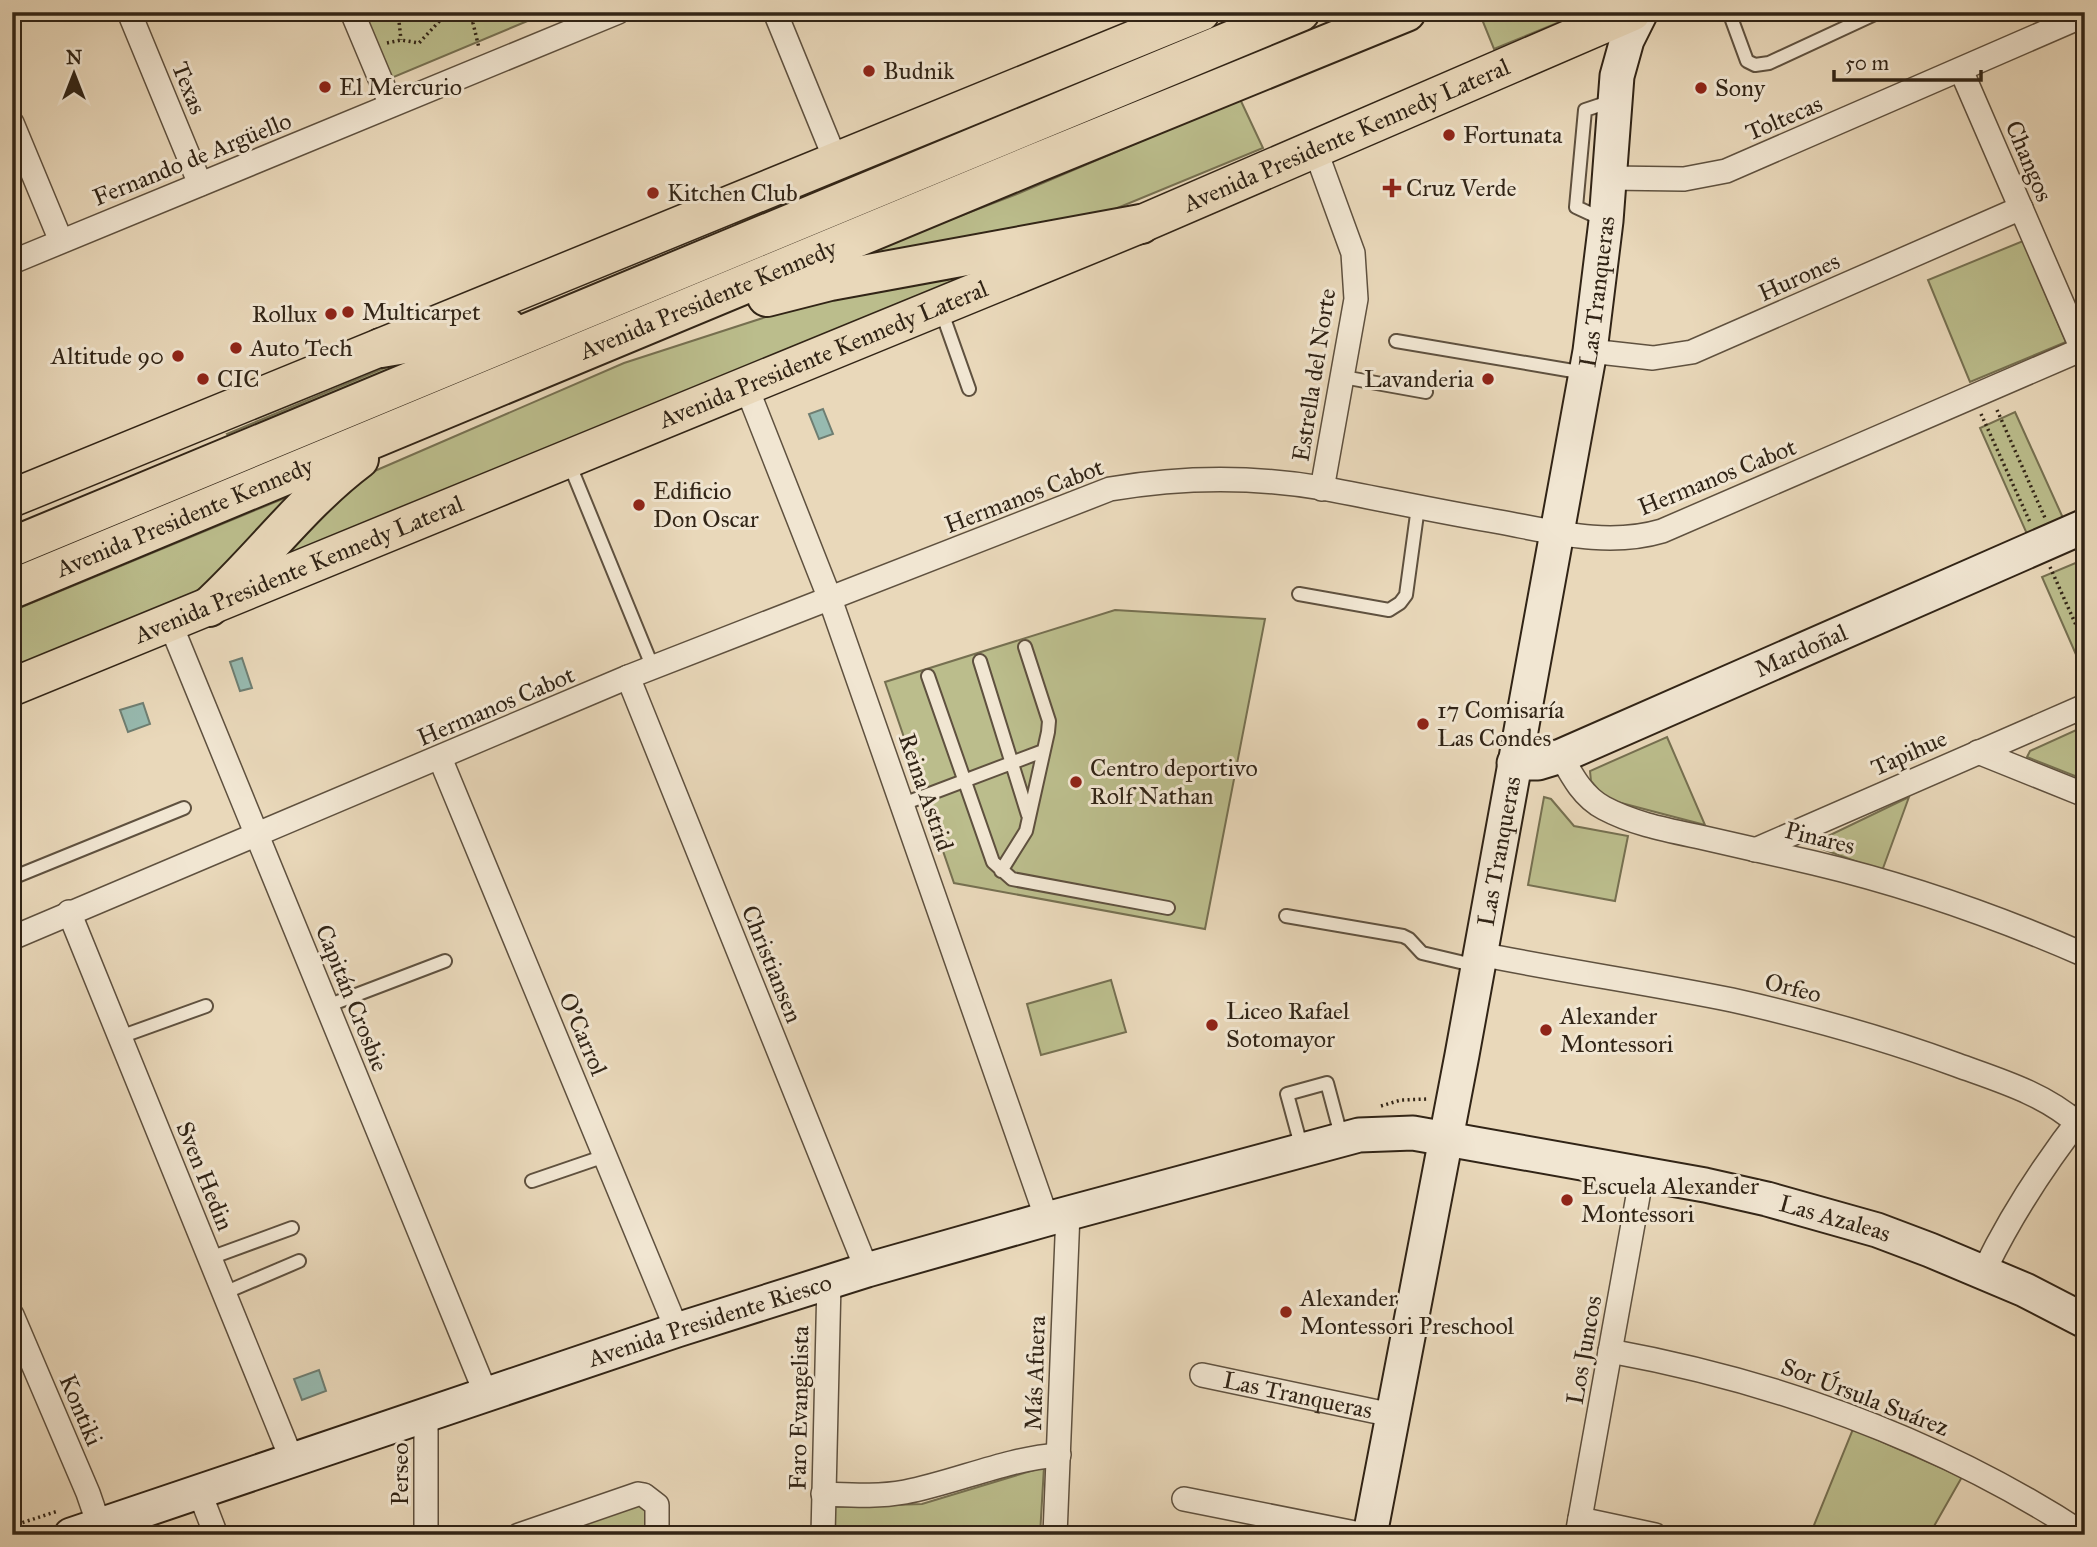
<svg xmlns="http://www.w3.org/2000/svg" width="2097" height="1547" font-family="'IM FELL Great Primer',serif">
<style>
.green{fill:#bbbd8c;stroke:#767051;stroke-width:2}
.water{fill:#97bab0;stroke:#6e7e72;stroke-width:2}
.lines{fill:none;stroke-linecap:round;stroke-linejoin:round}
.lane-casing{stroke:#5f513f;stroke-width:16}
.street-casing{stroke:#5f513f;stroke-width:26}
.secondary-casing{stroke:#312416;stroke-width:37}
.primary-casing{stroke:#312416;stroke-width:40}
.highway-casing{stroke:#312416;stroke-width:42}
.path{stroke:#312416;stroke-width:3.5;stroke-dasharray:2 3.5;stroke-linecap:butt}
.lane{stroke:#f1e6d2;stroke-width:12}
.street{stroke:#f1e6d2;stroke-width:23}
.secondary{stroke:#f1e6d2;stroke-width:33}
.primary{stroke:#e9d8ba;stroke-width:37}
.highway{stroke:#e9d8ba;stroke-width:38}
.poi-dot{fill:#8f2418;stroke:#f1e6d2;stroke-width:2.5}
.labels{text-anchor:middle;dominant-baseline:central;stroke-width:6;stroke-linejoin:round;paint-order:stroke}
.poi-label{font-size:24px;fill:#312416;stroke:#f1e6d2;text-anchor:start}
.street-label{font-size:24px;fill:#312416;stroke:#f1e6d2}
</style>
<rect width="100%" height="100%" fill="#e9d8ba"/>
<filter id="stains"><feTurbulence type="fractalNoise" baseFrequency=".00286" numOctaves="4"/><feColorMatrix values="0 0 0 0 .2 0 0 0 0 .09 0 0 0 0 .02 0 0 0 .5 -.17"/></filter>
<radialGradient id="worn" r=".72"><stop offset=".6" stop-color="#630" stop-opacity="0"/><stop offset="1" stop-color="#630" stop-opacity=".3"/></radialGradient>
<!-- green -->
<path class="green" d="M361,12H549L389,79Z
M1230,12H1234L1043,102L740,227L736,223L998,116Z
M1479,12H1584L1494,49Z
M1240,99L1263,148L1081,223L986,245L858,255L1017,194Z
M2023,241L2066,342L1970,382L1928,280Z
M1010,262L251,579L338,496L377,470L624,363L809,303Z
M443,350L230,438L227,434L408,358Z
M2015,412L2063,518L2027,534L1980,428Z
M309,488L198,599L12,673V611Z
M2085,559V675L2042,577Z
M1115,610L1265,619L1205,929L954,883L885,682Z
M2085,726V780L2027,757L2030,751Z
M1667,737L1705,825L1606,799L1591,781L1590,771Z
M1544,797L1551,799L1574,826L1628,836L1615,901L1528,885Z
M1909,797L1882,871L1822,849L1826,837Z
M1111,980L1126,1032L1041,1055L1027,1004Z
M1853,1429L1962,1477L1929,1535H1810Z
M1044,1467L1040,1535H832L834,1507L922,1504Z
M634,1502L647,1505L652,1535H580L576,1523Z"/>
<!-- water -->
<path class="water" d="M823,409L833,434L819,439L809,414Z
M242,658L252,688L240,691L230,662Z
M143,703L150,724L128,732L120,710Z
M319,1370L326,1391L302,1400L294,1379Z"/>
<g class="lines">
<defs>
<path id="lane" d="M1729,12L1747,61L1755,65L1769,63L1879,12
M1604,220L1576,207L1585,110L1612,101
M941,310L969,389
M1396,341L1585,373
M1343,377L1426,392
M569,463L653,668
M1299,594L1389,610L1400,603L1406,595L1418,507
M980,661L1028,815
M928,676L993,862L1012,879L1168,908
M903,804L1043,751
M1001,871L1026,831L1048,732L1049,721L1025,647
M12,878L184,808
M1286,916L1403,936L1409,939L1422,953L1477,966
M327,1006L445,961
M120,1037L206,1006
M1302,1149L1287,1094L1327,1083L1342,1139
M532,1181L605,1156
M210,1258L292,1228
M224,1293L299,1261"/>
<g id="street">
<path d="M129,12L200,184"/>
<path d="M352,12L391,105"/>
<path d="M775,12L836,161"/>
<path d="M1961,70L2082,349"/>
<path d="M12,123L61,241"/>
<path d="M1315,149L1353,253L1356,299L1322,489"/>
<path d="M1610,178L1684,179L1726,171L2085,15"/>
<path d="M12,262L618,12"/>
<path d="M1590,351L1653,358L1692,352L2021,208"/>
<path d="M746,386L830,599L1047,1219"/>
<path d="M170,623L486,1394"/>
<path d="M628,677L867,1270"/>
<path d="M1978,752L2085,795"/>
<path d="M1561,756C1572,776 1583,797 1604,808C1634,824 1667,830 1700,837C1738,846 1776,854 1814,863C1907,885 1998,917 2085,955"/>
<path d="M440,758L677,1330"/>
<path d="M1755,850L2085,706"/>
<path d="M69,912L292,1460"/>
<path d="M12,938L628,677L1110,489C1181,477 1251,476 1322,488C1381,499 1440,512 1500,522C1554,532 1608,547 1662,531L2085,348"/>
<path d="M1480,954C1564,971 1648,983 1732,1000C1808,1017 1884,1038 1957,1065C1998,1080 2043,1093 2077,1123"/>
<path d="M1984,1271C2012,1213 2045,1163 2085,1112"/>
<path d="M12,1315L88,1493L99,1525"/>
<path d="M1610,1351C1779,1382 1940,1440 2085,1535"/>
<path id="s1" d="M1202,1375L1392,1415"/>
<path d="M199,1491L216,1535"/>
<path d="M823,1494C851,1495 877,1497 905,1492C957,1482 1005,1459 1059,1455"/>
<path d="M1184,1499L1365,1535"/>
<path d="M1580,1519L1655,1535"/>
<path d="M426,1535V1414"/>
<path d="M519,1535L638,1494L644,1495L657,1505V1535"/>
<path d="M823,1535L829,1282"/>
<path d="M1055,1535L1068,1213"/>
<path d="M1577,1535L1642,1174"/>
</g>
<g id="secondary">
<path id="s2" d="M1514,763H1538L1561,756L2085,526"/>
<path id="s3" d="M71,1535L677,1330L867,1270L1047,1219L1359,1135L1413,1133L1705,1185L1767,1199L1877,1230L1930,1250L2025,1290L2085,1321"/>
<path id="s4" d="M1370,1535L1462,1055L1590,351L1606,221L1617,76L1627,40L1641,12"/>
</g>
<g id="primary">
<path d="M12,498L1201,12"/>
<path id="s5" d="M12,687L1141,224L1632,12"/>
</g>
<g id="highway">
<path d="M767,297L830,281L1141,224"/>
<path d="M381,348L506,327"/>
<path d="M12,547L1300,12"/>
<path id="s6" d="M12,589L1036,163L1406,12"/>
<path d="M209,607C261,559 303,501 359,459"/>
</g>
</defs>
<!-- lane casing -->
<use href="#lane" class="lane-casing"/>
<!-- street casing -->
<use href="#street" class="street-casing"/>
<!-- secondary casing -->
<use href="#secondary" class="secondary-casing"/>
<!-- primary casing -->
<use href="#primary" class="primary-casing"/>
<!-- highway casing -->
<use href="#highway" class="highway-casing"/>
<!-- path -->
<path class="path" d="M398,12L401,40
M477,12L473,23L479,48
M387,43L401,40L419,43L448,12
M1997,410L2045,518
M1981,414L2030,522
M2050,567L2085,645
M1381,1106L1401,1100L1428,1099
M12,1526L58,1511"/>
<!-- lane -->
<use href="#lane" class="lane"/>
<!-- street -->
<use href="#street" class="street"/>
<!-- secondary -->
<use href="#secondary" class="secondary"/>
<!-- primary -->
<use href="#primary" class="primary"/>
<!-- highway -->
<use href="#highway" class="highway"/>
</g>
<!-- markers -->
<g class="poi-dot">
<circle cx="869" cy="71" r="7"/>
<circle cx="325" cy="87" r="7"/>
<circle cx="1701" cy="88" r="7"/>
<circle cx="1449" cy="135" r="7"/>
<path d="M1388.5 177.5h7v7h7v7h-7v7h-7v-7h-7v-7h7z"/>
<circle cx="653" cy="193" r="7"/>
<circle cx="348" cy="312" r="7"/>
<circle cx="331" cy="314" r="7"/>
<circle cx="236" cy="348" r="7"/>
<circle cx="178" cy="356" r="7"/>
<circle cx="203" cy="379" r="7"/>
<circle cx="1488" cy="379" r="7"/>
<circle cx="639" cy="505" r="7"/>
<circle cx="1423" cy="724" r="7"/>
<circle cx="1076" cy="782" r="7"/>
<circle cx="1212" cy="1025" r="7"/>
<circle cx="1546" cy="1030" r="7"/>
<circle cx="1567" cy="1200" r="7"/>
<circle cx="1286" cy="1312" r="7"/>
</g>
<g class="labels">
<!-- poi labels -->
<g class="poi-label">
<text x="883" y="71">Budnik</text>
<text x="339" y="87">El Mercurio</text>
<text x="1715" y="88">Sony</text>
<text x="1463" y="135">Fortunata</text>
<text x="1406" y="188">Cruz Verde</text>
<text x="667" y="193">Kitchen Club</text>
<text x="362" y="312">Multicarpet</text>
<text x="317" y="314" text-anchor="end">Rollux</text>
<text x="250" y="348">Auto Tech</text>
<text x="164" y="356" text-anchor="end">Altitude 90</text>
<text x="217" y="379">CIC</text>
<text x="1474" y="379" text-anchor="end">Lavanderia</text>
<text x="653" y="491">Edificio<tspan x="653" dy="28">Don Oscar</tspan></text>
<text x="1437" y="710">17 Comisaría<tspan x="1437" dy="28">Las Condes</tspan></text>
<text x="1090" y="768">Centro deportivo<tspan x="1090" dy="28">Rolf Nathan</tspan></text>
<text x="1226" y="1011">Liceo Rafael<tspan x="1226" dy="28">Sotomayor</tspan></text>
<text x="1560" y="1016">Alexander<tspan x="1560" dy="28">Montessori</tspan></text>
<text x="1581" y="1186">Escuela Alexander<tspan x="1581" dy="28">Montessori</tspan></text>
<text x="1300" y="1298">Alexander<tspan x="1300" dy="28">Montessori Preschool</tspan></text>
</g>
<!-- street labels -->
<g class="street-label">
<text transform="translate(189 88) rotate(68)">Texas</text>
<text transform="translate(1784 118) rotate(-23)">Toltecas</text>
<text stroke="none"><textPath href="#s5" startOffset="1444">Avenida Presidente Kennedy Lateral</textPath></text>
<text transform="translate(192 159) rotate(-22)">Fernando de Argüello</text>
<text transform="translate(2029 161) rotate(67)">Changos</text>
<text transform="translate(1799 277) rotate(-24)">Hurones</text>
<text stroke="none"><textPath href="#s4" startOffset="1264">Las Tranqueras</textPath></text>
<text stroke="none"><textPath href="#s6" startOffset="754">Avenida Presidente Kennedy</textPath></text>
<text stroke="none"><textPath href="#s5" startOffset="877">Avenida Presidente Kennedy Lateral</textPath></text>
<text transform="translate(1314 375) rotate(-81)">Estrella del Norte</text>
<text transform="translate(1717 477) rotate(-22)">Hermanos Cabot</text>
<text transform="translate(1024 496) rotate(-21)">Hermanos Cabot</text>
<text stroke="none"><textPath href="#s6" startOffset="187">Avenida Presidente Kennedy</textPath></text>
<text stroke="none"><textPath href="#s5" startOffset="310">Avenida Presidente Kennedy Lateral</textPath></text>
<text stroke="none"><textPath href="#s2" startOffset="310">Mardoñal</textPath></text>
<text transform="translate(496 706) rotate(-23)">Hermanos Cabot</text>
<text transform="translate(1909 753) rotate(-24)">Tapihue</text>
<text transform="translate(926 792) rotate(71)">Reina Astrid</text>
<text transform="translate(1820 838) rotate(14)">Pinares</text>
<text stroke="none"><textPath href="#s4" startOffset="696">Las Tranqueras</textPath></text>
<text transform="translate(772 964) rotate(68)">Christiansen</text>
<text transform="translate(1793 988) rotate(14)">Orfeo</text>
<text transform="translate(352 998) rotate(68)">Capitán Crosbie</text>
<text transform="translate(583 1034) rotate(67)">O'Carrol</text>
<text transform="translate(205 1176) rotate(68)">Sven Hedin</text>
<text stroke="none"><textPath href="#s3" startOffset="1834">Las Azaleas</textPath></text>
<text stroke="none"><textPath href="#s3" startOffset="674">Avenida Presidente Riesco</textPath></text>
<text transform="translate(1584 1350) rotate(-80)">Los Juncos</text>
<text transform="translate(1035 1373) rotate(-88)">Más Afuera</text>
<text stroke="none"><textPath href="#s1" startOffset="98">Las Tranqueras</textPath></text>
<text transform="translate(1865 1397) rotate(21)">Sor Úrsula Suárez</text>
<text transform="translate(799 1408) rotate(-89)">Faro Evangelista</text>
<text transform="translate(81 1410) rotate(67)">Kontiki</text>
<text transform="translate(400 1474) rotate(-90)">Perseo</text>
</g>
</g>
<!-- margin -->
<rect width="2097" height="1547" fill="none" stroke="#e9d8ba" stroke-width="42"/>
<rect x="14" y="14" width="2069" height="1519" fill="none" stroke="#312416" stroke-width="3.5"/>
<rect x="21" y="21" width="2055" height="1505" fill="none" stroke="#312416" stroke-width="2"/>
<!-- north arrow -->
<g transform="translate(74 74)" stroke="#f1e6d2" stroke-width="5" paint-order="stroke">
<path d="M0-5L12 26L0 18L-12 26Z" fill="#312416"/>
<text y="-10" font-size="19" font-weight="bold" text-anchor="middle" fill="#312416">N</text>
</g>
<!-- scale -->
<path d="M1834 70v10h147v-10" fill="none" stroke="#312416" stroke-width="3.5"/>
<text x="1845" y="70" font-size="21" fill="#312416" stroke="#f1e6d2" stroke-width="5" paint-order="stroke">50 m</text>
<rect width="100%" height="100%" filter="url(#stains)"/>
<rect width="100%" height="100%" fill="url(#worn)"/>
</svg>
